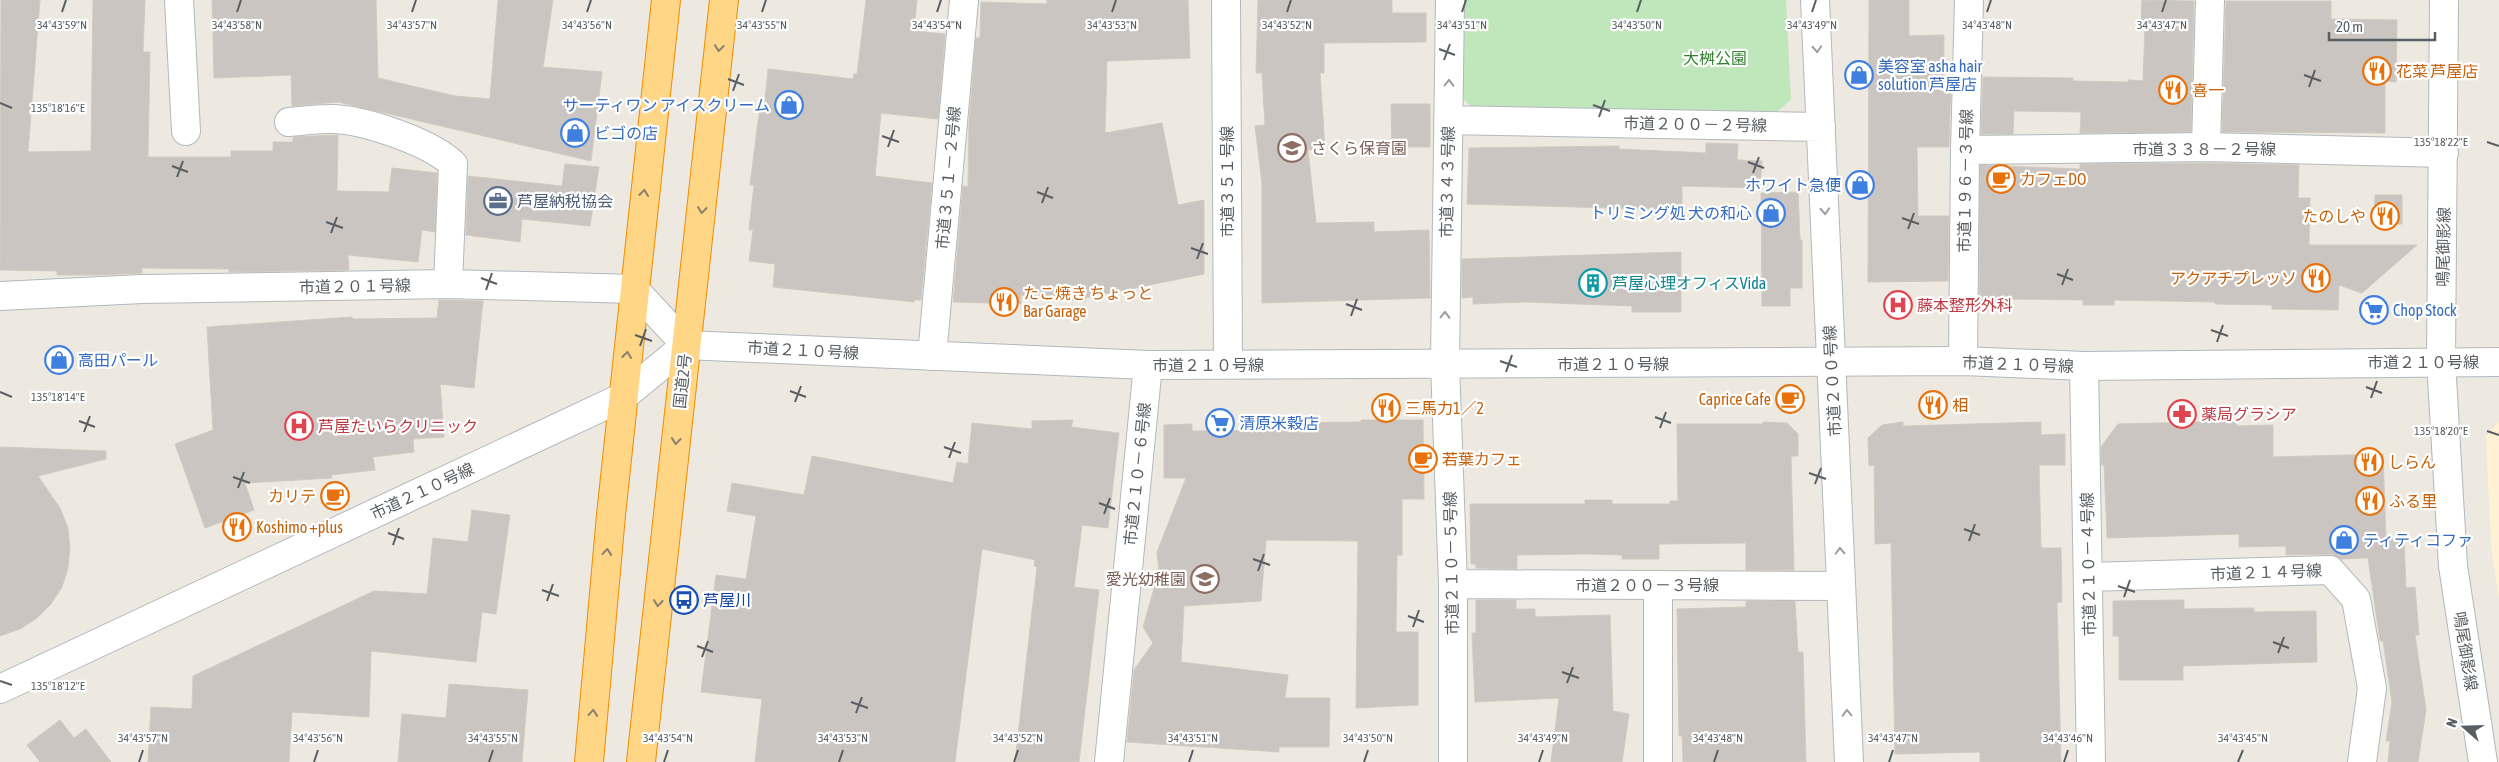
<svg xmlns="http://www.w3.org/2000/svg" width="2499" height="762" font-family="'Asap Condensed','Noto Sans JP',sans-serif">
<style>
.commercial{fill:#fff1d4}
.green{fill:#c0e6bc}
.building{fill:#cac5c0;stroke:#d2cabf}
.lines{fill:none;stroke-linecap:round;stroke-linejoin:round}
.street-casing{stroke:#b4b8bc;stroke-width:30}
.secondary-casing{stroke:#b3b7bc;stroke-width:30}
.highway-casing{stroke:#ee8d00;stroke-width:30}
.street{stroke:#fff;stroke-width:28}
.secondary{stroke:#fff;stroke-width:28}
.highway{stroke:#ffd586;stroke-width:28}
.oneway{stroke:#8b826d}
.oneway2{stroke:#9b9ea1}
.ticks{fill:none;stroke:#595e62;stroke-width:2}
.labels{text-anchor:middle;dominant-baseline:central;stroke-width:4.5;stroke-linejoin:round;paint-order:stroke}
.park-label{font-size:16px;fill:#358231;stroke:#fff}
.shop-label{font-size:16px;fill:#366cbe;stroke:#fff;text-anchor:start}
.food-label{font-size:16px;fill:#c56008;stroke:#fff;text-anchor:start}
.street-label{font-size:16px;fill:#595e62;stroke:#fff}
.education-label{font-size:16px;fill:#785e54;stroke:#fff;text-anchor:start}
.service-label{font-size:16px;fill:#4e5e75;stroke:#fff;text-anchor:start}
.culture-label{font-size:16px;fill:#0d838f;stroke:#fff;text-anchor:start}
.health-label{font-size:16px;fill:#be3a42;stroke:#fff;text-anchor:start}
.transit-label{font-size:16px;fill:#164399;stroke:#fff;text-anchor:start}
.ticks-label{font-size:12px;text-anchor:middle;fill:#595e62;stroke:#fff;stroke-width:4.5;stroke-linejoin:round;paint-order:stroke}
</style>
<rect width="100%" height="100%" fill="#ede9e1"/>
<!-- commercial -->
<path class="commercial" d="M2499,421V599L2491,546L2486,437Z"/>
<!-- green -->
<path class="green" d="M1463,0H1786L1791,100L1771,117L1478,113L1462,98Z"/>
<!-- building -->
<path class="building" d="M1,0H40L28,152L91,151L93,0H145L143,52H150L148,157H231V151H273V142H293V137L338,135L337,191L389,192L392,168L437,173L435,232L422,230L418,262L348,255L349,270L229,272V269L142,268V273L99,275H57V271L0,270Z
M212,0H376L378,78L455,96L490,99L498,0H553L543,67L602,72L591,161L338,102L292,106L291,75L214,78Z
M866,0H917L914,31L945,34L938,119L881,113L875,176L932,183L921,300H914V302L773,287L775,264L749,261L753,230H749L754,185H750L757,129L760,109L764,110L768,69L853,79L854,74H857Z
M1047,0H1188L1190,58L1107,61L1105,133L1162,123L1178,205L1204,200V274L1085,298V302L1021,295V304L953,302L963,186L968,187L969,123L976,38H980L981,2L1047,4Z
M1258,0H1392V13H1426V42L1324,43V73H1320L1325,149L1308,150L1316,223L1374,222V232L1429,230L1430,298L1262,303V184L1255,126L1265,125L1262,73H1256Z
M1869,0H1909V36L1944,35V77H1951L1949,147H1917L1918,216H1949L1948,281L1868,282Z
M2142,0L2194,1L2191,132L2080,133L2081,112L2014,111L2013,134H1981L1983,77L2073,78V81L2128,82V80L2143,81L2145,27H2141Z
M2226,1H2331V19L2397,20L2396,82L2385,81V133L2222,132Z
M1391,104H1430V147H1392Z
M1706,143L1738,144L1737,160L1762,161L1760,188L1682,186V210L1467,204L1469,148L1619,146V149L1706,153Z
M2206,163L2299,165L2298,198H2310L2309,245H2417L2362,293L2339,285L2338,310L2272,309V305L2215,304V302L2114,300V305H2083V300L2009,299V305H1979L1980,165L2080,169V164Z
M565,164L599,167L590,226L522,219L520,242L466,235L468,176L562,186Z
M1798,192L1800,240H1802V288H1790V306H1762L1761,193Z
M2375,195H2402V224H2374Z
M1681,252V312H1632V306L1526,302L1473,304V297L1462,298V259Z
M439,300L483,301L474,388L440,384L444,437L413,439L414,452L373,457L375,470L331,475L332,478L245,483L254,510L205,528L175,444L213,430L207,327L352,317L353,319L437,318Z
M1073,420L1071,427L1119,433L1108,528L1082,525L1074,587L1099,590L1079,762H1015L1037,567L1034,566L1035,560L982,549L955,762H755L762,699L701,692L716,575L746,579L756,516L727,511L732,483L804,495L812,456L953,483L957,462L968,464L972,423L1032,429V421Z
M1361,420H1423L1424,499H1402V555H1397L1396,632H1418V705L1356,708L1358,541L1266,540L1261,601L1184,606L1181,662L1288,675L1285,698H1330L1329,747H1279V752L1127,742L1134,670L1153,643L1143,627L1159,571L1157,552L1186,478H1164V425L1192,424V431L1280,430V423L1361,422Z
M2236,421L2237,426L2273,425V457L2383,454L2386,539L2404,538L2406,588L2415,587L2419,635H2415L2426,710L2418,762H2388L2390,741H2386L2392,702L2383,641H2380L2368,558L2340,559L2332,554L2286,555V546L2239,547V534L2107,538L2104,465H2101V447L2118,424Z
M1763,422L1787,423L1798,434V456H1791L1794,570H1746V543L1659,544V559H1622V555L1586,554L1517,555V569L1476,568V564H1471L1470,504H1585V500H1612V504H1670V501H1678L1677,424H1763Z
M1903,422V426L2041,422V435L2065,434V465H2039L2041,548H2061L2062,602L2057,603L2061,762H1980V752L1895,754L1891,543L1875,544L1874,465L1869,466L1868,438L1882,425Z
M0,447L106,451V459L38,476L60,508L68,528L70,548L68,568L62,587L51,604L37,618L20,629L0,636Z
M472,510L510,515L496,614L482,612L476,662L371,651L369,717L292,712L289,762H148L151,707L192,709L193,676L374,591L427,594L433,538L468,542Z
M1476,600H1516V609H1535V617L1610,615L1613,711L1629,714L1622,762H1551L1559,698L1475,702L1472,633H1476Z
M2184,600V609L2254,608V612L2316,611L2317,662L2183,666V680H2119V636H2113V601Z
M1746,601H1795L1798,652H1803L1806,762H1683L1682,736H1679L1677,609L1746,607Z
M449,684L528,690L522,762H398L402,714L446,718Z
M60,720L74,738L86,729L111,762H40L27,745Z"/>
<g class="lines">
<defs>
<path id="street" d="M179,0L186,131
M1226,0L1228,364
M1450,0L1445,364L1453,584V762
M1815,0L1849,762
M1448,120L1821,127
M289,122C302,121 315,119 328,119C361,118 430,142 453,164L448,284
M2206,147L2210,0
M1965,150L2206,147L2444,153
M0,296L142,289L448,284L634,289L686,345
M932,356L964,0
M1963,361L1965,150L1969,0
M2084,366L2091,762
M2088,577L2330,570L2356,599L2372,688L2362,762
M1453,584L1841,586
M1109,762L1148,365
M1658,762V585"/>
<path id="secondary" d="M2444,0L2441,361L2453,566L2483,762
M0,689L623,397L686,345L1148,365L1963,361L2084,366L2499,362"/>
<path id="highway" d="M589,762L611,515L666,0
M641,762L724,0"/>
</defs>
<!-- street casing -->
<use href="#street" class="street-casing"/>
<!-- secondary casing -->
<use href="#secondary" class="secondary-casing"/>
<!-- highway casing -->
<use href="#highway" class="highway-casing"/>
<!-- street -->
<use href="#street" class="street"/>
<!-- secondary -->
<use href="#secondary" class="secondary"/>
<!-- highway -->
<use href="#highway" class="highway"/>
</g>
<!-- one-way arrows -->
<defs><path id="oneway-chevron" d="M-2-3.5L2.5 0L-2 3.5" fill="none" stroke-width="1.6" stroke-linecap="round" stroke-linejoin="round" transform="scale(1.25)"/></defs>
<g class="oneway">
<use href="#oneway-chevron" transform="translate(719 48) rotate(96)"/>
<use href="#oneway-chevron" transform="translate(644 193) rotate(-84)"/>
<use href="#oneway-chevron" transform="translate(702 210) rotate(96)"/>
<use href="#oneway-chevron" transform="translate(627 355) rotate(-84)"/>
<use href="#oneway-chevron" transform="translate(676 441) rotate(96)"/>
<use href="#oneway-chevron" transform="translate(607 552) rotate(-85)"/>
<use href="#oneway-chevron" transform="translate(658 603) rotate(96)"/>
<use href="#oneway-chevron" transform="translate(593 713) rotate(-85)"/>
</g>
<g class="oneway2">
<use href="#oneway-chevron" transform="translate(1817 49) rotate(87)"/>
<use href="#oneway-chevron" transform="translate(1449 83) rotate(-89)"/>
<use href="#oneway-chevron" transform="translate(1825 211) rotate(87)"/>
<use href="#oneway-chevron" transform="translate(1445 315) rotate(-89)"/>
<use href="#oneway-chevron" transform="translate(1840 551) rotate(-93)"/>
<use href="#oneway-chevron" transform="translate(1847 713) rotate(-92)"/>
</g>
<!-- ticks -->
<path class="ticks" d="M62,12L66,0M237,12L241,0M412,12L416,0M587,12L591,0M762,12L766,0M937,12L941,0M1112,12L1116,0M1287,12L1291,0M1462,12L1466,0M1637,12L1641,0M1812,12L1816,0M1987,12L1991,0M2162,12L2166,0M1439,49L1455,55M1444,60L1450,44M2304,75L2321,81M728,79L744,85M2309,87L2315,70M733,91L739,74M0,103L12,108M1593,105L1610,111M1599,117L1605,100M882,136L899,142M2487,142L2499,146M888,147L894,130M1748,162L1764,168M172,166L188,172M1753,173L1759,157M177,177L183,161M1037,192L1053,198M1042,203L1048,187M1902,218L1919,224M326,222L343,228M1908,229L1914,213M331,233L337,217M1191,248L1208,254M1197,259L1203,243M2057,274L2073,280M481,278L497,284M2062,285L2068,269M486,290L492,273M1346,304L1362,310M1351,316L1357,299M2211,330L2228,336M635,335L652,341M2217,342L2223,325M640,346L646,329M1500,361L1517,367M1506,372L1512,355M2366,387L2382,393M790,391L806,397M0,392L12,397M2371,398L2377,381M795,402L801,386M1655,417L1671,423M79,421L95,427M1660,428L1666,412M2487,431L2499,435M84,432L90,416M944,447L961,453M949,458L955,442M1809,473L1826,479M233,477L250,483M1815,484L1821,468M238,488L244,472M1099,503L1115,509M1104,514L1110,498M1964,529L1980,535M388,533L404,539M1969,541L1975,524M393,545L399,528M1253,559L1270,565M1258,571L1264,554M2118,586L2135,592M542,590L559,596M2124,597L2130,580M547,601L553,584M1408,616L1424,622M1413,627L1419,610M2273,642L2289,648M697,646L713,652M2278,653L2284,637M702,657L708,641M1562,672L1579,678M0,681L12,685M1567,683L1573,667M851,702L868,708M856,713L862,697M139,762L143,750M314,762L318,750M489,762L493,750M664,762L668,750M839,762L843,750M1014,762L1018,750M1189,762L1193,750M1364,762L1368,750M1539,762L1543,750M1714,762L1718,750M1889,762L1893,750M2064,762L2068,750M2238,762L2243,750"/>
<!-- icons -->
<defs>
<symbol id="restaurant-ring" viewBox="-11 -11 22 22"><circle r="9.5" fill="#fff" stroke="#e8710a" stroke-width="1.5"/><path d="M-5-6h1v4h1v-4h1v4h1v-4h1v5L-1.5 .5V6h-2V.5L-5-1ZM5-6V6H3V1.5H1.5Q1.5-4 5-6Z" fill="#e8710a"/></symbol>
<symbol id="shop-ring" viewBox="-11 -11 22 22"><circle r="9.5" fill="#fff" stroke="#3f7fe0" stroke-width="1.5"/><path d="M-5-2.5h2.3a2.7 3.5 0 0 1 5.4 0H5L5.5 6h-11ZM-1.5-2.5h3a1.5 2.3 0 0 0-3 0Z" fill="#3f7fe0"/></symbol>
<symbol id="school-ring" viewBox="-11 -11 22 22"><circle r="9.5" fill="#fff" stroke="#8d6e63" stroke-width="1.5"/><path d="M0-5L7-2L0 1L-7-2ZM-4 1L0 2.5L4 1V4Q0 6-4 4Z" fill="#8d6e63"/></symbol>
<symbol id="cafe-ring" viewBox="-11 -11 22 22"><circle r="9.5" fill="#fff" stroke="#e8710a" stroke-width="1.5"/><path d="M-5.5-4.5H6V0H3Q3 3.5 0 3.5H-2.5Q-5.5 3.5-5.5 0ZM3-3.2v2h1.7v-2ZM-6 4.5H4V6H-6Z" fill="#e8710a"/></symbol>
<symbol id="office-ring" viewBox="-11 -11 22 22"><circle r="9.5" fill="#fff" stroke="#5c6f8a" stroke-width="1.5"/><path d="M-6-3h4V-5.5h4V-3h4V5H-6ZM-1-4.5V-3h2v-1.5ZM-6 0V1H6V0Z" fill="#5c6f8a"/></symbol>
<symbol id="building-ring" viewBox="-11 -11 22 22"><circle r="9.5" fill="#fff" stroke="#0f9aa8" stroke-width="1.5"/><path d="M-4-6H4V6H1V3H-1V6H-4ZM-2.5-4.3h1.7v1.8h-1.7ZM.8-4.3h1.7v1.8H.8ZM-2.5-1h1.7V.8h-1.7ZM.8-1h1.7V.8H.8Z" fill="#0f9aa8"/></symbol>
<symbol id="hospital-ring" viewBox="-11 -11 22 22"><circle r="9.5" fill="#fff" stroke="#e0444e" stroke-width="1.5"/><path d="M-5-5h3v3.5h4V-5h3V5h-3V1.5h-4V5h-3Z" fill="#e0444e"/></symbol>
<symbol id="supermarket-ring" viewBox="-11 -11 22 22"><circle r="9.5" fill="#fff" stroke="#3f7fe0" stroke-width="1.5"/><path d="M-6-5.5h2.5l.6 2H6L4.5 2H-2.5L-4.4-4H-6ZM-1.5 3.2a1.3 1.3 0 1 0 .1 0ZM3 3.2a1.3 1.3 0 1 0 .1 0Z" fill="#3f7fe0"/></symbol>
<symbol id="pharmacy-ring" viewBox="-11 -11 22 22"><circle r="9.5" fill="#fff" stroke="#e0444e" stroke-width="1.5"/><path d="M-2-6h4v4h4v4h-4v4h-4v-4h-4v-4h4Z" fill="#e0444e"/></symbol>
<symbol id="bus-ring" viewBox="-11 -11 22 22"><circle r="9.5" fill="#fff" stroke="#1a4fb4" stroke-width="1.5"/><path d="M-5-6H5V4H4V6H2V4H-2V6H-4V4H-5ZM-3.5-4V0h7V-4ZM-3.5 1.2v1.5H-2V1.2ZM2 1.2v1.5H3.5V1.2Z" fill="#1a4fb4"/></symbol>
</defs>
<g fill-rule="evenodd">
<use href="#restaurant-ring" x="2361" y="55" width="32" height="32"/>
<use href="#shop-ring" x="1843" y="59" width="32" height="32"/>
<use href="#restaurant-ring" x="2157" y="74" width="32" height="32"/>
<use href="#shop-ring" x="773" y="89" width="32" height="32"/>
<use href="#shop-ring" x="559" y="117" width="32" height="32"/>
<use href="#school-ring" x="1276" y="132" width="32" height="32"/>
<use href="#cafe-ring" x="1985" y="163" width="32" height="32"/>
<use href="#shop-ring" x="1844" y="169" width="32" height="32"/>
<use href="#office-ring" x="482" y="185" width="32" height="32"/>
<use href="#shop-ring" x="1755" y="197" width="32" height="32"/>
<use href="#restaurant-ring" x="2369" y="200" width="32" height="32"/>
<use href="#restaurant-ring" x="2300" y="262" width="32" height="32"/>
<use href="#building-ring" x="1577" y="267" width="32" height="32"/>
<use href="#restaurant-ring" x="988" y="286" width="32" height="32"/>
<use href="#hospital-ring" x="1882" y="289" width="32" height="32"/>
<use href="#supermarket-ring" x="2358" y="294" width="32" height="32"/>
<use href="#shop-ring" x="43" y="344" width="32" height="32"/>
<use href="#cafe-ring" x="1774" y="383" width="32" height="32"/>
<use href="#restaurant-ring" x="1917" y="389" width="32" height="32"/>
<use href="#restaurant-ring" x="1370" y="392" width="32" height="32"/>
<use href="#pharmacy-ring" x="2166" y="398" width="32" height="32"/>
<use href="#supermarket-ring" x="1204" y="407" width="32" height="32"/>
<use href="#hospital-ring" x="283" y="410" width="32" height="32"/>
<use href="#cafe-ring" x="1407" y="443" width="32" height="32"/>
<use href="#restaurant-ring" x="2353" y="446" width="32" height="32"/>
<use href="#cafe-ring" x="319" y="480" width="32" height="32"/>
<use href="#restaurant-ring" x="2354" y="485" width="32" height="32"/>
<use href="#restaurant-ring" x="221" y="511" width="32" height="32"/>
<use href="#shop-ring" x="2328" y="524" width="32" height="32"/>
<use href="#school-ring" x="1189" y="563" width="32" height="32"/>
<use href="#bus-ring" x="668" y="584" width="32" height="32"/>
</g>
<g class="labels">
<!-- park labels -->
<g class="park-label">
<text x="1715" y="58">大桝公園</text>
</g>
<!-- shop labels -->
<g class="shop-label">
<text x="1878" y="66">美容室 asha hair<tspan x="1878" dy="18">solution 芦屋店</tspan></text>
<text x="770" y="105" text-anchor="end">サーティワン アイスクリーム</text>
<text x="594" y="133">ビゴの店</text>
<text x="1841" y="185" text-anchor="end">ホワイト急便</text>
<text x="1752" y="213" text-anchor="end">トリミング処 犬の和心</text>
<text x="2393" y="310">Chop Stock</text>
<text x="78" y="360">高田パール</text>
<text x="1239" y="423">清原米穀店</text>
<text x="2363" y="540">ティティコファ</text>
</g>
<!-- food labels -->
<g class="food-label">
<text x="2396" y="71">花菜 芦屋店</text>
<text x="2192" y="90">喜一</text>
<text x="2020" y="179">カフェDO</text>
<text x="2366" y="216" text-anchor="end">たのしや</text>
<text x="2297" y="278" text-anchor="end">アクアチプレッソ</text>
<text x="1023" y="293">たこ焼き ちょっと<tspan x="1023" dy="18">Bar Garage</tspan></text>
<text x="1771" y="399" text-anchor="end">Caprice Cafe</text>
<text x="1952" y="405">相</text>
<text x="1405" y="408">三馬力1／2</text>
<text x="1442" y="459">若葉カフェ</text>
<text x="2388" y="462">しらん</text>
<text x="316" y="496" text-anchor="end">カリテ</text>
<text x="2389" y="501">ふる里</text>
<text x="256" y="527">Koshimo +plus</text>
</g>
<!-- street labels -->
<g class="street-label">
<text transform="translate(1695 124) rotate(1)">市道２００－２号線</text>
<text x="2204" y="149">市道３３８－２号線</text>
<text transform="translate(948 178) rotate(-85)">市道３５１－２号線</text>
<text transform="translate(1965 181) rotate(-89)">市道１９６－３号線</text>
<text transform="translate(1227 182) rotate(-90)">市道３５１号線</text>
<text transform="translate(1447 182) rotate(-89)">市道３４３号線</text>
<text transform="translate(2443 247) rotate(-89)">鳴尾御影線</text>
<text transform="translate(355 286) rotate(-1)">市道２０１号線</text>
<text transform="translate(803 350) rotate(3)">市道２１０号線</text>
<text x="2423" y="362">市道２１０号線</text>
<text x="1613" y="364">市道２１０号線</text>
<text transform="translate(2018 364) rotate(2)">市道２１０号線</text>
<text x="1208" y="365">市道２１０号線</text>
<text transform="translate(682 381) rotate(-84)">国道2号</text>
<text transform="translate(1832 381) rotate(-93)">市道２００号線</text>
<text transform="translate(1137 474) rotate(-84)">市道２１０－６号線</text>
<text transform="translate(422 491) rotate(-25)">市道２１０号線</text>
<text transform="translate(1451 563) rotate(-91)">市道２１０－５号線</text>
<text transform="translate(2088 564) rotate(-91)">市道２１０－４号線</text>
<text transform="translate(2266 572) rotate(-2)">市道２１４号線</text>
<text x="1647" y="585">市道２００－３号線</text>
<text transform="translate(2466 651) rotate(81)">鳴尾御影線</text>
</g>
<!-- education labels -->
<g class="education-label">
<text x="1311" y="148">さくら保育園</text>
<text x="1186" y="579" text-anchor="end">愛光幼稚園</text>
</g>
<!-- service labels -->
<g class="service-label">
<text x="517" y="201">芦屋納税協会</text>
</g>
<!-- culture labels -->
<g class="culture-label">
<text x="1612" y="283">芦屋心理オフィスVida</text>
</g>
<!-- health labels -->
<g class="health-label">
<text x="1917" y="305">藤本整形外科</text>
<text x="2201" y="414">薬局グラシア</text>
<text x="318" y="426">芦屋たいらクリニック</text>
</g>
<!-- transit labels -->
<g class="transit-label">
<text x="703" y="600">芦屋川</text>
</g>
</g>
<g class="ticks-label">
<text x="412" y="29">34°43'57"N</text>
<text x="587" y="29">34°43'56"N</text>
<text x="762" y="29">34°43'55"N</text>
<text x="937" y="29">34°43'54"N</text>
<text x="1112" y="29">34°43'53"N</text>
<text x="1287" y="29">34°43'52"N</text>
<text x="1462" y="29">34°43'51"N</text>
<text x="1637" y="29">34°43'50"N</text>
<text x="1812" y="29">34°43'49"N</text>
<text x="1987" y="29">34°43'48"N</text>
<text x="2162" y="29">34°43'47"N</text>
<text x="62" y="29">34°43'59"N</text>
<text x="237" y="29">34°43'58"N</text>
<text x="58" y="112">135°18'16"E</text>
<text x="2441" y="146">135°18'22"E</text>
<text x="58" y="401">135°18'14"E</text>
<text x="2441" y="435">135°18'20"E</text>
<text x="58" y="690">135°18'12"E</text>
<text x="143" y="742">34°43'57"N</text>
<text x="318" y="742">34°43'56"N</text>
<text x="493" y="742">34°43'55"N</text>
<text x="668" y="742">34°43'54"N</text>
<text x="843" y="742">34°43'53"N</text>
<text x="1018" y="742">34°43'52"N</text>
<text x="1193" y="742">34°43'51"N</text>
<text x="1368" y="742">34°43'50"N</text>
<text x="1543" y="742">34°43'49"N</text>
<text x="1718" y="742">34°43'48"N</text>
<text x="1893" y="742">34°43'47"N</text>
<text x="2068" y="742">34°43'46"N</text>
<text x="2243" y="742">34°43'45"N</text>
</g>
<!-- north arrow -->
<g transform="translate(2464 727) rotate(290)" stroke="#ffffff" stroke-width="4" paint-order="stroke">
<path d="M0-4L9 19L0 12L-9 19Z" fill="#595e62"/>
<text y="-8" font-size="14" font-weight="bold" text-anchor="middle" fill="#595e62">N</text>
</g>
<!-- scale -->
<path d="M2329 32v8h106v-8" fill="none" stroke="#595e62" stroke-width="2.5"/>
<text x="2336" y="32" font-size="15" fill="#595e62" stroke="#ffffff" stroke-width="4" paint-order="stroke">20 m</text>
</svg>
